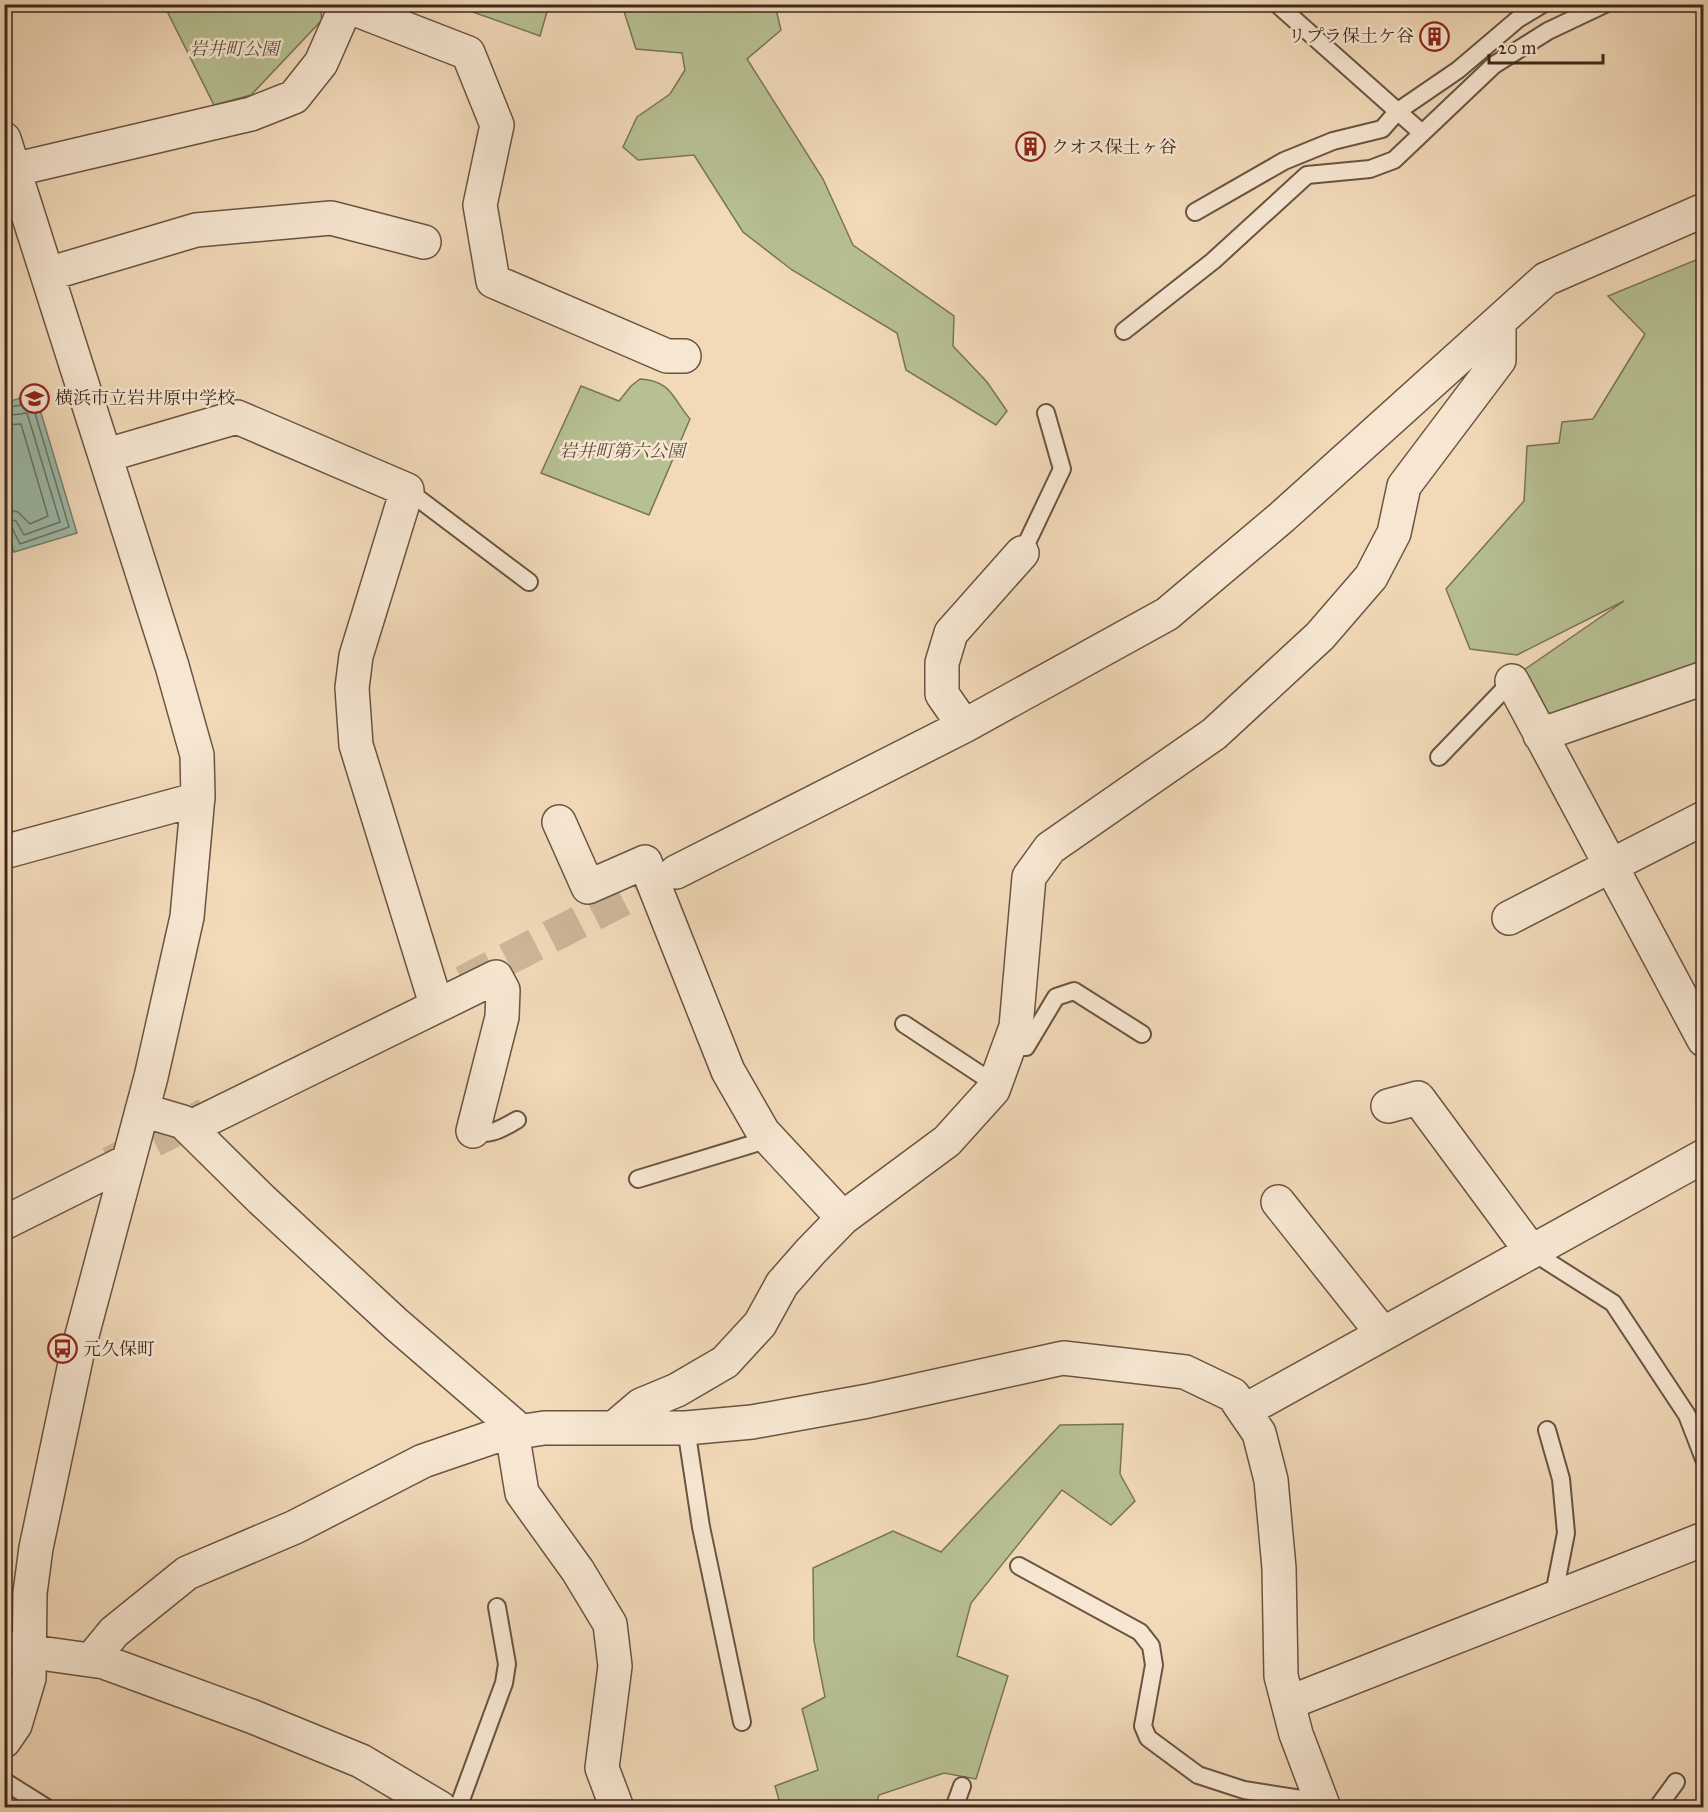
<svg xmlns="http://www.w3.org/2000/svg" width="1708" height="1812" font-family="'IM FELL Great Primer','Noto Serif JP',serif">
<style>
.green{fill:#b7c092;stroke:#7a7457;stroke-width:1.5}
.water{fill:#9cbbab;stroke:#768072;stroke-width:1.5}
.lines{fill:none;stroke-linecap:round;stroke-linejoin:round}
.shore{stroke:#6c7264;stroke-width:1.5}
.street-tunnel{stroke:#ceb69a;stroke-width:33;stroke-dasharray:33 16;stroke-linecap:butt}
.lane-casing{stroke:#6a5443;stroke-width:20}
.street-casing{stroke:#6a5443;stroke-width:36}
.lane{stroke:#f7e7d2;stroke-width:16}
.street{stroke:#f7e7d2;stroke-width:33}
.labels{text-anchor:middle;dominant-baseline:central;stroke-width:5;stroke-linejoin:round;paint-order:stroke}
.poi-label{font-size:18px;fill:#3d281c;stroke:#f7e7d2;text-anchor:start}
.park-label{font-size:18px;font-style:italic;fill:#5c4e3a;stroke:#f7e7d2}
</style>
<rect width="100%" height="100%" fill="#f2dab9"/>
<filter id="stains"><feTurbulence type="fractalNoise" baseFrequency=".00333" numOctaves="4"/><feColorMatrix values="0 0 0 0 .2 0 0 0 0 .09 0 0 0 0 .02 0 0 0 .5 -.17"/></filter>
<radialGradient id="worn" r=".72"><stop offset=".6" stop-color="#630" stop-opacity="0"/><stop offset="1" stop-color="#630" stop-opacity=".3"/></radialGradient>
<!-- green -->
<path class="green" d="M164,5H320L322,20L251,95L214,105Z
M475,5V4L549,5L540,36L473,12Z
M622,5H775L781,30L747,59L823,179L853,245L954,316L953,346L987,382L1007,411L996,425L906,370L897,333L792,270L743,232L694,155L638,160L623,147L637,117L670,94L685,70L682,53L636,49Z
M1703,257V663L1550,718L1521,672L1624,601L1517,655L1470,649L1446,589L1524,501L1527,446L1559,443L1562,422L1593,419L1645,334L1608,296Z
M640,379C672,381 672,398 690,419L649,515L541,473L581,386L619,401L631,386Z
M1123,1424L1120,1474L1135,1501L1111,1525L1062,1490L971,1603L957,1656L1008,1676L976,1779L944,1773L879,1795L875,1807H781L775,1786L818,1770L802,1709L825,1697L814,1641L813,1568L893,1531L941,1552L1060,1425Z"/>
<!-- water -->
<path class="water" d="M35,393L77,533L14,552L5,523V403Z"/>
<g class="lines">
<!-- shore -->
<path class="shore" d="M4,408L32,403L69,527L20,544L12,528L4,525
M4,416L27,413L60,522L24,535L16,521L4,518
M4,425L21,424L48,516L30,524L18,512L4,509"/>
<!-- street-tunnel -->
<path class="street-tunnel" d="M463,982L676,872
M110,1163L206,1114"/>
<defs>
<path id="lane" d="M1277,4L1422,133
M1195,212L1284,161L1333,141L1382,129L1398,111L1458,70L1518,19L1543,4
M1124,331L1213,261L1307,175L1370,169L1394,160L1494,65L1548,31L1605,4
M407,490L529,582
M1022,553L1062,469L1046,413
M1439,757L1512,681
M904,1024L995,1084
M1009,1047H1026L1056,997L1074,991L1142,1034
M473,1131C490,1137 502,1128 517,1120
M638,1179L769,1139
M1531,1251L1613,1303L1687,1415L1704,1459
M686,1428L701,1527L742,1722
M1547,1430L1561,1479L1566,1533L1553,1599
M1019,1566L1140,1632L1151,1646L1154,1665L1143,1726L1148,1738L1198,1775L1244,1790L1321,1802
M4,1781L47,1808
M458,1808L504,1683L507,1664L497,1607
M954,1808L962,1786
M1657,1808L1676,1782"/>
<path id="street" d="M347,6L468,53L497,125L480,205L493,281L667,356H684
M4,139L172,666L197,755L198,796L187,917L151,1077L77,1354L36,1548L30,1593L29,1678L15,1725L4,1741
M4,172L251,114L294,97L321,63L347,4
M48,274L196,230L331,218L424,242
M107,455L237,417L407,490L356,656L352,688L356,745L436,1004
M1512,681L1704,1040
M964,726L942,694V663L951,633L1022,553
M1540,735L1704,678
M559,822L588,887L645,862L728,1071L763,1132L843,1218
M4,852L198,799
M676,872L964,726L1167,614L1282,517L1546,279L1704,210
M1509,918L1704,818
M1388,1106L1418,1098L1531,1251
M142,1110L183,1122L261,1199L396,1324L520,1431
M189,1128L496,977L503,990L502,1017L473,1131
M1278,1202L1383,1334
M4,1223L128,1161
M1244,1411L1704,1156
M614,1428L641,1405L677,1390L725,1362L760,1324L782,1284L811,1251L843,1218L947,1141L993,1090L1016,1027L1029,877L1050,848L1214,734L1320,636L1371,577L1394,533L1404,486L1499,360V322
M512,1432L522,1493L578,1571L610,1624L615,1666L602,1768L617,1808
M4,1648L104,1662L251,1716L361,1761L440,1808
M91,1660L114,1632L187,1573L295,1527L423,1461L499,1435L544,1428H686L752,1422L868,1401L1063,1358L1185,1372L1233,1395L1259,1433L1271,1480L1279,1568L1281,1676L1296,1734L1324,1808
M1288,1703L1704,1539"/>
</defs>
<!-- lane casing -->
<use href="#lane" class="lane-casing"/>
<!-- street casing -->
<use href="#street" class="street-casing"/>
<!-- lane -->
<use href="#lane" class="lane"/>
<!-- street -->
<use href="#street" class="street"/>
</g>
<!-- icons -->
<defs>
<symbol id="building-ring" viewBox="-11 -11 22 22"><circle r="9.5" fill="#f7e7d2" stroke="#8f2418" stroke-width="1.5"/><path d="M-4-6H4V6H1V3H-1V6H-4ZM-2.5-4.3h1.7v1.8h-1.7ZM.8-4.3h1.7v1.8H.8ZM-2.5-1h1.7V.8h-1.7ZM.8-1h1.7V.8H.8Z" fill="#8f2418"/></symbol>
<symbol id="school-ring" viewBox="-11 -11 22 22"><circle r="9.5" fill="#f7e7d2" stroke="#8f2418" stroke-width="1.5"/><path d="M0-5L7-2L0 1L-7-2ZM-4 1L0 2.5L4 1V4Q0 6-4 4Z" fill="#8f2418"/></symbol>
<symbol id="bus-ring" viewBox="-11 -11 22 22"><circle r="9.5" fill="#f7e7d2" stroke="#8f2418" stroke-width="1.5"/><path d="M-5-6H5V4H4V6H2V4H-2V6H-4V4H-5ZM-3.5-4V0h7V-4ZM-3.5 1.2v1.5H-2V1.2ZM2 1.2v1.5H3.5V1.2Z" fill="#8f2418"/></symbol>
</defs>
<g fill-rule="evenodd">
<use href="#building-ring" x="1418" y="20" width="33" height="33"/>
<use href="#building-ring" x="1014" y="130" width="33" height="33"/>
<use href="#school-ring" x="18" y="382" width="33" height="33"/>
<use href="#bus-ring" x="46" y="1332" width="33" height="33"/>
</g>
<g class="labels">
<!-- poi labels -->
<g class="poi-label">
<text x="1414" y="36" text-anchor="end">リプラ保土ケ谷</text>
<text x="1051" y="147">クオス保土ヶ谷</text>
<text x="55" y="398">横浜市立岩井原中学校</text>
<text x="83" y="1349">元久保町</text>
</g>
<!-- park labels -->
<g class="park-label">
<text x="234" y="49">岩井町公園</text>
<text x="622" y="451">岩井町第六公園</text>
</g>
</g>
<!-- margin -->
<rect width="1708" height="1812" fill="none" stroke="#f2dab9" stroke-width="24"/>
<rect x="6" y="6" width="1696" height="1800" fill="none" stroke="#3d281c" stroke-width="3"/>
<rect x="12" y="12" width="1684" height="1788" fill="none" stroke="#3d281c" stroke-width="1.5"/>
<!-- scale -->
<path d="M1489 54v9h114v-9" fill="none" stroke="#3d281c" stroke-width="3"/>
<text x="1498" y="54" font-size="18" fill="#3d281c" stroke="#f7e7d2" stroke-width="4.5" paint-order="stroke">20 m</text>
<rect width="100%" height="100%" filter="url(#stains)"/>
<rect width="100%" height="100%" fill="url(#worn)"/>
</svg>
